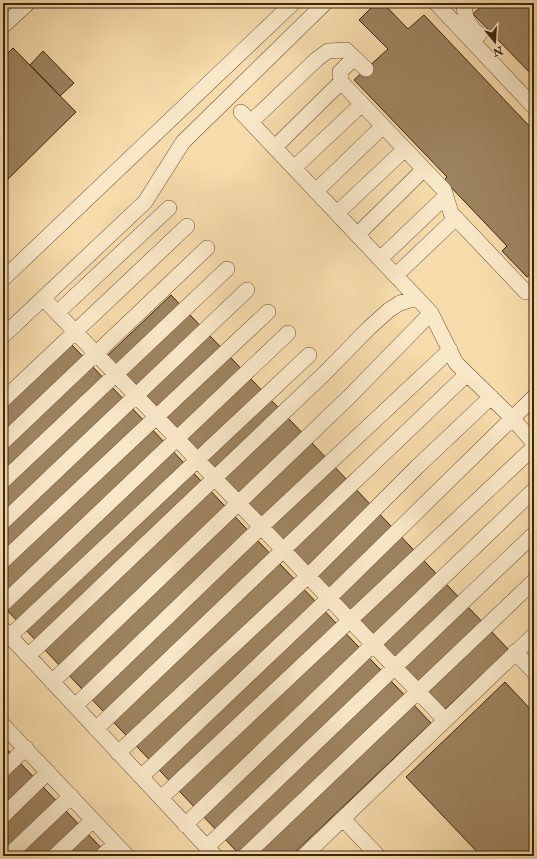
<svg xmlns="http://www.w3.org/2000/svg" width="537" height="859" font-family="'IM FELL Double Pica',serif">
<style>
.building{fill:#9d8460;stroke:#3c250f}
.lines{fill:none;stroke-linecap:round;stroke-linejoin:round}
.minor-casing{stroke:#6a5236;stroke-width:16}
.minor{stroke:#f9e8c8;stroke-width:15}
</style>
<rect width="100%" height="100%" fill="#f6dbab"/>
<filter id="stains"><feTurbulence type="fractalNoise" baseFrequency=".005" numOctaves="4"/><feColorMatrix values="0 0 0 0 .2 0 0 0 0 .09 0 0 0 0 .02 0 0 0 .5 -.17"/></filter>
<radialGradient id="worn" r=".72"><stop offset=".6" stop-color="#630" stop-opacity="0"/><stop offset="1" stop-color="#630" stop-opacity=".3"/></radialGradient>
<!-- building -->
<path class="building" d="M376,3H383L408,29L424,15L534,131V271L527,277L502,251L507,246L444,180L447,177L354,80L388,49L359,20Z
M485,3H534V77L473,14Z
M13,48L76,112L3,184V58Z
M43,51L74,83L60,96L30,65Z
M171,295L509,650L442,712L105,358Z
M72,345L431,723L291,856H241L3,606V410Z
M505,682L534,713V856H481L406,777Z
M3,745L109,856H3Z"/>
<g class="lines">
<defs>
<path id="minor" d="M436,3L534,107
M464,3C464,18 469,25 479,35
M3,26L28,3
M354,58L340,72L341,82L444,190L451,213L526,292H534
M241,112L431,313L456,363L512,418L534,443
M251,122L317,59L328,51L346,50L366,69
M275,147L341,82
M294,168L362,104
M316,191L383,126
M337,213L405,149
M357,235L424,169
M380,259L446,196
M396,275L456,218
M3,279L293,3
M43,298L445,720
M57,313L169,208
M3,336L145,202L183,142L325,3
M3,400L187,226
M3,442L207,248
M3,481L227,269
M3,522L247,290
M3,561L268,312
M3,604L288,333
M4,630L215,856
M10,636L309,355
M515,652L534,672
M28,656L325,373L369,328L389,310L400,303L417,298
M52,682L349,397L431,313
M75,706L261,527L450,350
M3,725L127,856
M96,729L467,374
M118,753L308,576L417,467L491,397
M3,770L26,748
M141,777L329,598L534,397
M161,798L534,447
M3,816L48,772
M343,819L378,856
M185,825L534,490
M207,847L534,534
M8,856L71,796
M55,856L93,820
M102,856L115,844
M245,856L534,581
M304,856L534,635"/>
</defs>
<!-- minor casing -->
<use href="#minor" class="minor-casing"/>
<!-- minor -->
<use href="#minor" class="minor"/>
</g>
<!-- margin -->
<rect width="537" height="859" fill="none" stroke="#f6dbab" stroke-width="16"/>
<rect x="4" y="4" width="529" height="851" fill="none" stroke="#3c250f" stroke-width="2"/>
<rect x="8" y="8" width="521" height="843" fill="none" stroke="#3c250f"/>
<!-- north arrow -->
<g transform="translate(495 42) rotate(162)" stroke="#f9e8c8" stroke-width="3" paint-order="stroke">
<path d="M0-3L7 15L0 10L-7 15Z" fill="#3c250f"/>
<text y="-6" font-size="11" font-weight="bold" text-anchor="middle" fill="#3c250f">N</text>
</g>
<rect width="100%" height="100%" filter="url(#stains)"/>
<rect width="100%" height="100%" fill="url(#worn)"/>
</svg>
